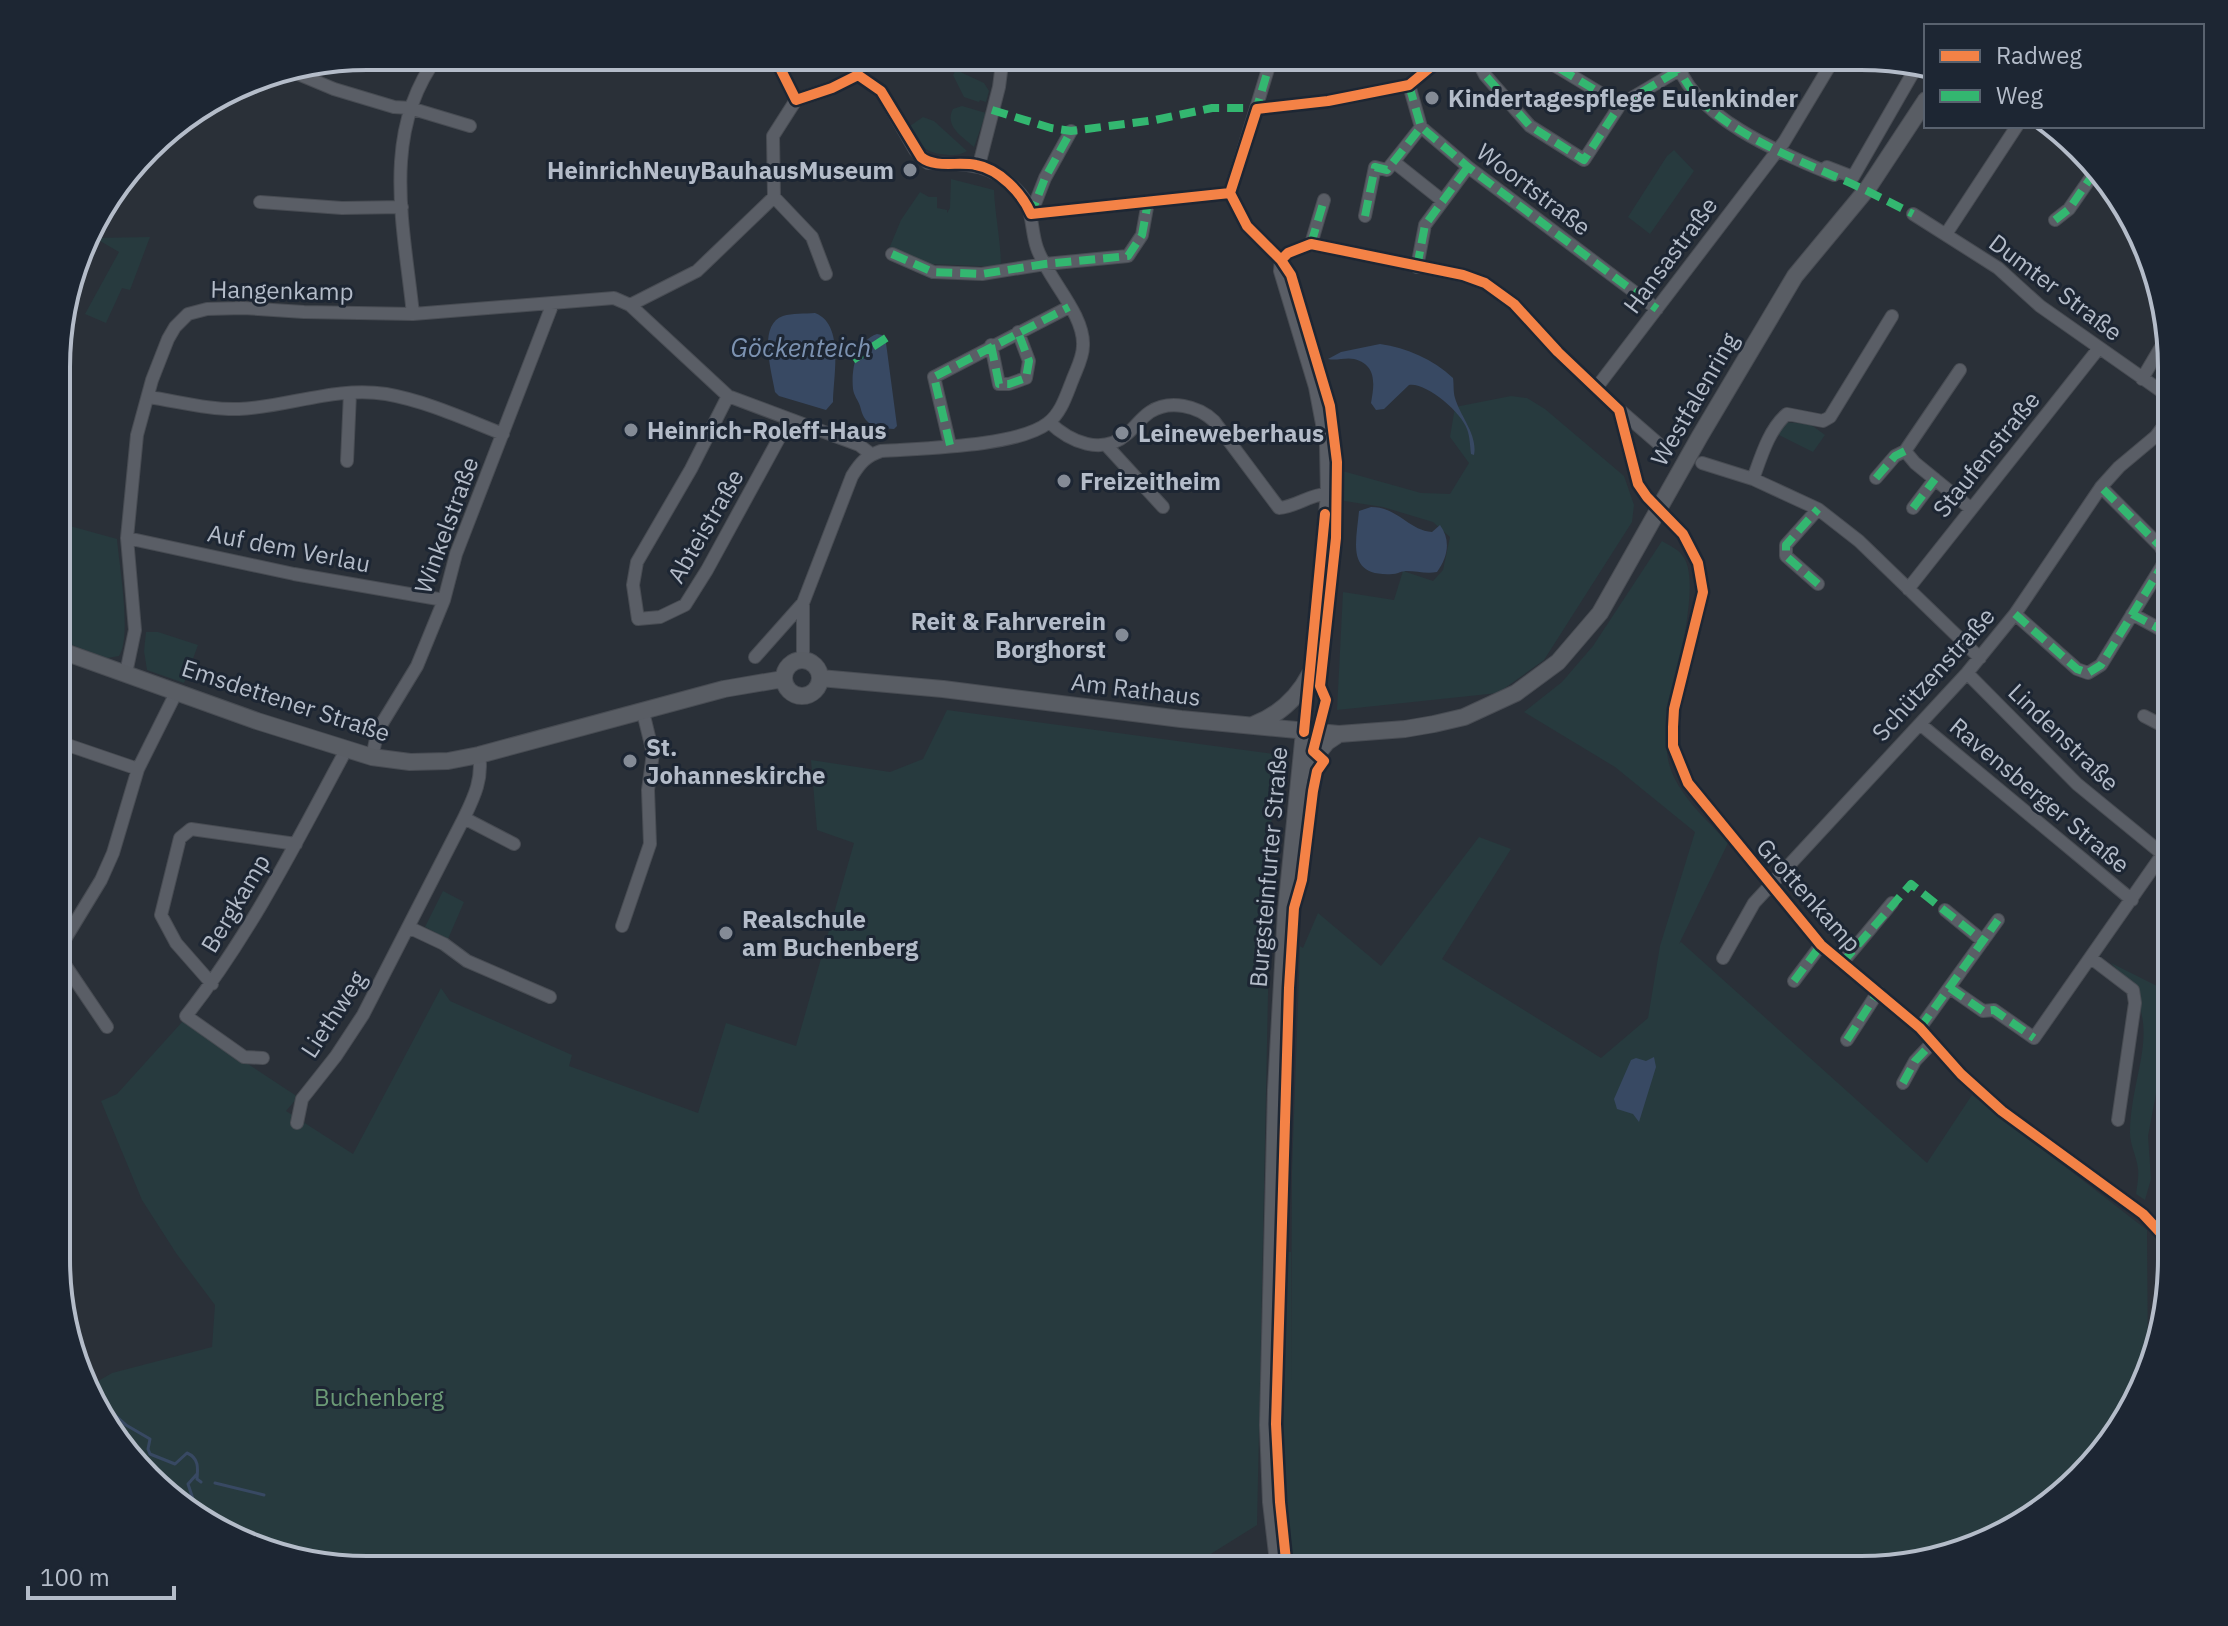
<svg xmlns="http://www.w3.org/2000/svg" width="2228" height="1626" font-family="'IBM Plex Sans',sans-serif">
<style>
.green{fill:#273a3e}
.water{fill:#384963}
.lines{fill:none;stroke-linecap:round;stroke-linejoin:round}
.stream{stroke:#384963;stroke-width:3}
.minor-casing{stroke:#484c53;stroke-width:14}
.secondary-casing{stroke:#484c53;stroke-width:18}
.minor{stroke:#5a5e66;stroke-width:12}
.secondary{stroke:#595d64;stroke-width:16}
.quiet{stroke:#33b770;stroke-width:8;stroke-dasharray:16 8;stroke-linecap:butt}
.cycleway-casing{stroke:#1d2633;stroke-width:15}
.cycleway{stroke:#f48246;stroke-width:10}
.poi-dot{fill:#848b96;stroke:#1d2633;stroke-width:3}
.labels{text-anchor:middle;dominant-baseline:central;stroke-width:6;stroke-linejoin:round;paint-order:stroke}
.poi-label{font-size:24px;font-weight:bold;fill:#b4bcc9;stroke:#1d2633;text-anchor:start}
.street-label{font-size:24px;fill:#b4bcc9;stroke:#1d2633}
.park-label{font-size:24px;fill:#6b9a76;stroke:#1d2633}
.water-label{font-size:26px;font-style:italic;fill:#7c92b1;stroke:#1d2633}
.rim{fill:none;stroke:#b4bcc9;stroke-width:4}
</style>
<rect width="100%" height="100%" fill="#2a3038"/>
<!-- green -->
<path class="green" d="M956,70L984,83L989,91L986,102L980,100L979,102L964,97L953,75Z
M962,106L986,113L974,147C962,136 944,126 953,109Z
M923,117L934,121L967,151C960,155 957,155 949,155C923,153 922,147 910,126Z
M1674,150L1694,171L1650,234L1628,217L1667,156Z
M951,179L994,190C995,216 1001,241 1001,267L932,264L930,269L889,249L901,220L920,192L929,197H937V208L947,210V213L950,208Z
M150,237L130,290L122,288L106,323L85,314L119,252L95,238Z
M1511,396L1527,398L1545,409L1624,476L1634,505L1632,522L1544,660L1498,693L1337,710L1343,592L1394,600L1403,571L1433,581L1443,570L1450,537L1433,522L1383,507L1338,500L1339,470L1421,493L1450,494L1469,463L1450,437L1455,407Z
M1783,422L1810,424L1825,435L1813,452L1777,434Z
M59,523L117,539C119,564 132,637 119,656L107,658L59,640Z
M1662,541C1668,545 1678,549 1682,555C1707,583 1663,708 1667,753C1671,790 1705,817 1728,843L1679,944L1681,942L1927,1163L1972,1095L2147,1230L2148,1372L2107,1449L1998,1538L1861,1570H1297L1287,1535L1278,1391L1284,1252H1291V1387L1292,1171L1300,946L1303,948L1318,913L1381,966L1479,837L1511,849L1442,959L1601,1058L1648,1018L1660,946L1695,832L1615,767L1524,712L1562,682L1593,646Z
M146,632H158L198,645L184,683L147,670L144,651Z
M947,710L1273,754L1257,1525L1185,1570L347,1569L267,1553L177,1505L97,1414L88,1387L112,1373L212,1347L215,1305L176,1253L142,1200L101,1101L117,1094L183,1021L298,1097L286,1111L353,1154L441,988L450,1001L572,1055L569,1066L698,1113L726,1023L796,1046L854,843L817,830L811,760L890,772L923,759Z
M443,891L464,902L448,939L425,927Z
M2111,963L2171,993V1014L2148,1136L2151,1179L2145,1200L2136,1194C2137,1186 2139,1177 2138,1169C2137,1157 2130,1145 2130,1133C2131,1065 2170,1021 2111,963Z"/>
<!-- water -->
<path class="water" d="M815,313C845,324 833,377 833,402L826,410L779,396L775,392C772,372 757,325 783,316C792,313 805,314 815,313Z
M877,334L882,335L886,343L897,426L894,429C885,428 876,429 869,423C863,418 862,413 860,406C858,400 854,396 853,389C851,370 856,341 877,334Z
M1380,344C1407,348 1433,359 1453,378C1454,384 1453,391 1455,398C1460,416 1478,435 1474,455L1471,454C1470,446 1470,437 1467,429C1461,412 1426,382 1409,385L1384,409L1376,410L1371,403C1374,386 1378,365 1354,359C1346,357 1336,361 1328,359L1341,352Z
M1371,507C1398,507 1408,530 1432,532L1440,525C1451,540 1448,557 1437,572C1426,574 1417,571 1406,571C1397,572 1401,573 1393,574C1346,577 1356,544 1359,511Z
M1654,1057L1656,1067L1639,1122L1633,1114L1617,1109L1614,1099L1631,1060L1636,1058L1646,1061Z"/>
<g class="lines">
<!-- stream -->
<path class="stream" d="M93,1400L96,1399L126,1425L150,1439L148,1449L150,1454L175,1464L187,1453C199,1458 198,1468 197,1479L201,1482
M215,1483L264,1495
M192,1513L193,1499L188,1484L197,1474"/>
<defs>
<path id="minor" d="M774,56L796,100
M1475,56L1485,75L1530,126L1584,160L1620,105
M1539,56L1620,105L1679,70
M1676,57C1687,115 1784,155 1834,175
M291,71L334,89L394,107L410,108L470,126
M1409,85L1421,127L1468,167L1657,309
M796,100L832,88L858,75L881,91L915,150L928,163C965,164 990,162 1018,191C1034,206 1030,228 1037,248C1047,278 1085,314 1083,346C1083,358 1076,370 1072,381C1066,396 1061,413 1048,423C1017,447 922,448 881,451C866,456 860,463 852,476L803,603V659
M1394,162L1443,201
M979,165L999,87L1003,56
M1827,167L1853,177L1918,64
M1230,193L1247,226L1281,260L1280,271L1315,387L1326,445L1327,494L1304,732
M1230,193L1272,56
M774,197L812,237L826,274
M260,202L342,208L402,207
M1031,214L1230,193
M1031,214L1045,178L1071,131
M1913,214L1998,268L2040,306L2171,398
M1365,216L1375,167L1387,170L1421,127
M2055,220L2069,209L2094,173
M1946,234L2017,126
M1311,244L1324,200
M2140,248L2142,238
M892,254L933,272L982,274L1045,264L1128,256L1142,235L1148,202
M1281,260L1288,253L1311,244L1463,275L1485,283L1514,304L1558,352L1619,410L1638,484L1647,497L1683,534L1698,563L1703,592L1674,709L1673,727V746L1688,783L1821,945L1920,1028L1961,1074L2002,1111L2143,1214L2171,1244
M1417,267L1425,225L1468,167
M630,305L697,271L774,197L773,136L796,100
M413,314C404,227 380,132 438,56
M991,345L999,384H1009L1026,378L1029,361L1018,332
M1960,370L1905,451L1915,463L1970,508
M2142,379L2168,335
M1597,387L1784,142L1835,57
M728,396L691,469L637,562L633,585L638,619L660,617L685,605L707,570L789,420
M148,397C177,401 209,410 239,409C288,407 336,386 386,394C426,401 465,419 503,434
M1622,412L1660,445
M1049,422C1070,442 1102,456 1127,434C1135,427 1141,418 1150,412C1170,399 1198,406 1214,421L1279,508C1296,507 1310,494 1327,494
M950,445L934,377L1069,307
M1107,446L1163,507
M347,461L350,393
M1702,463L1753,479L1818,509L1859,541L1980,658
M1876,478L1895,456L1905,451
M1753,479C1761,457 1769,429 1787,414L1823,421L1830,417L1892,316
M1913,508L1935,479
M127,538L294,574L444,600
M1818,584L1786,556V545L1818,509
M1908,589L2099,348
M2015,614L2077,669L2088,673L2101,665L2162,566L2165,555L2160,546L2101,487
M2132,614L2171,635
M755,657L803,603
M126,673L135,630L127,538L137,435L152,380L168,339L175,327L188,314L207,309L243,308L304,312L413,314L614,298L630,305L728,396L859,445L871,454
M1967,673L2077,784L2171,861
M2144,716L2171,730
M1920,724L2132,900
M59,742L138,769
M372,757L378,730L417,666L444,600L456,554L553,303
M464,818L514,844
M1945,910L1983,941
M622,926L650,844L648,790L653,753L643,712
M408,927L444,944L467,961L550,997
M59,949L101,880L113,853L138,769L177,691
M59,956L107,1027
M1723,958L1754,903L1967,673L2015,614L2101,487L2119,467L2156,436L2171,416
M2091,958L2133,990L2135,1003L2118,1120
M1842,963L1892,903
M1794,981L1821,945
M212,984L176,943L161,915L180,838L191,829L296,844
M1950,988L1983,1011L1994,1010L2034,1038L2171,842
M1920,1028L1998,920
M1847,1040L1878,992
M263,1058L244,1057L186,1016C250,935 297,841 346,750
M1903,1083L1915,1061L1932,1043
M297,1123L302,1099L336,1056L363,1015L464,818C474,797 483,779 479,755"/>
<path id="secondary" d="M59,650L257,721L372,757L410,762L448,761L479,755L724,689L783,679
M784 678a18 18 0 1 1 36 0a18 18 0 1 1-36 0Z
M820,678L943,689L1181,719L1339,734L1405,729L1434,724L1464,717L1516,693L1558,662L1600,613L1700,436L1795,276L1868,188L1926,100
M1253,725C1279,715 1297,699 1310,674
M1300,776L1327,742L1339,734
M1279,1570L1271,1502L1268,1425L1276,1090L1286,911L1304,732"/>
</defs>
<!-- minor casing -->
<use href="#minor" class="minor-casing"/>
<!-- secondary casing -->
<use href="#secondary" class="secondary-casing"/>
<!-- minor -->
<use href="#minor" class="minor"/>
<!-- secondary -->
<use href="#secondary" class="secondary"/>
<!-- quiet -->
<path class="quiet" d="M1475,56L1485,75L1530,126L1584,160L1620,105
M1539,56L1620,105L1679,70
M1676,57C1687,117 1784,154 1834,176C1861,187 1887,201 1913,214
M1409,85L1421,127L1468,167L1657,309
M992,110L1051,128L1071,131L1155,120L1212,108H1264
M1255,114L1272,56
M1034,213L1031,214L1045,178L1071,131
M1365,216L1375,167L1387,170L1421,127
M2055,220L2069,209L2094,173
M1311,244L1324,200
M2140,248L2142,238
M892,254L933,272L982,274L1045,264L1128,256L1142,235L1148,202
M1417,267L1425,225L1468,167
M991,345L999,384H1009L1026,378L1029,361L1018,332
M853,360L892,334
M950,445L934,377L1069,307
M1876,478L1895,456L1905,451
M1913,508L1935,479
M1818,584L1786,556V545L1818,509
M2015,614L2077,669L2088,673L2101,665L2162,566L2165,555L2160,546L2101,487
M2132,614L2171,635
M1842,963L1911,884L1983,941
M1794,981L1821,945
M1950,988L1983,1011L1994,1010L2034,1038
M1920,1028L1998,920
M1847,1040L1878,992
M1903,1083L1915,1061L1932,1043"/>
<defs>
<path id="cycleway" d="M774,56L796,100L832,88L858,75L881,91L921,157C936,169 958,161 976,165C999,169 1022,193 1031,214L1230,193
M1230,193L1247,226L1281,260L1291,275L1330,406L1337,462L1336,538L1320,686L1326,700L1313,751L1324,761L1317,771L1313,791L1302,880L1294,908L1289,988L1276,1424L1280,1502L1287,1570
M1230,193L1257,109L1328,101L1409,85L1444,56
M1281,260L1288,253L1311,244L1463,275L1485,283L1514,304L1558,352L1619,410L1638,484L1647,497L1683,534L1698,563L1703,592L1674,709L1673,727V746L1688,783L1821,945L1920,1028L1961,1074L2002,1111L2143,1214L2171,1244
M1304,732L1325,514"/>
</defs>
<!-- cycleway casing -->
<use href="#cycleway" class="cycleway-casing"/>
<!-- cycleway -->
<use href="#cycleway" class="cycleway"/>
</g>
<!-- markers -->
<g class="poi-dot">
<circle cx="1432" cy="98" r="8"/>
<circle cx="910" cy="170" r="8"/>
<circle cx="631" cy="430" r="8"/>
<circle cx="1122" cy="433" r="8"/>
<circle cx="1064" cy="481" r="8"/>
<circle cx="1122" cy="635" r="8"/>
<circle cx="630" cy="761" r="8"/>
<circle cx="726" cy="933" r="8"/>
</g>
<g class="labels">
<!-- poi labels -->
<g class="poi-label">
<text x="1448" y="98">Kindertagespflege Eulenkinder</text>
<text x="894" y="170" text-anchor="end">HeinrichNeuyBauhausMuseum</text>
<text x="647" y="430">Heinrich-Roleff-Haus</text>
<text x="1138" y="433">Leineweberhaus</text>
<text x="1080" y="481">Freizeitheim</text>
<text x="1106" y="621" text-anchor="end">Reit &amp; Fahrverein<tspan x="1106" dy="28">Borghorst</tspan></text>
<text x="646" y="747">St.<tspan x="646" dy="28">Johanneskirche</tspan></text>
<text x="742" y="919">Realschule<tspan x="742" dy="28">am Buchenberg</tspan></text>
</g>
<!-- street labels -->
<g class="street-label">
<text transform="translate(1534 189) rotate(37)">Woortstraße</text>
<text transform="translate(1670 255) rotate(-53)">Hansastraße</text>
<text transform="translate(2056 287) rotate(37)">Dumter Straße</text>
<text transform="translate(282 290) rotate(1)">Hangenkamp</text>
<text transform="translate(1694 399) rotate(-60)">Westfalenring</text>
<text transform="translate(1986 454) rotate(-51)">Staufenstraße</text>
<text transform="translate(446 525) rotate(-70)">Winkelstraße</text>
<text transform="translate(705 526) rotate(-60)">Abteistraße</text>
<text transform="translate(289 548) rotate(11)">Auf dem Verlau</text>
<text transform="translate(1933 674) rotate(-48)">Schützenstraße</text>
<text transform="translate(1136 689) rotate(7)">Am Rathaus</text>
<text transform="translate(286 700) rotate(18)">Emsdettener Straße</text>
<text transform="translate(2064 737) rotate(44)">Lindenstraße</text>
<text transform="translate(2040 795) rotate(40)">Ravensberger Straße</text>
<text transform="translate(1268 867) rotate(-85)">Burgsteinfurter Straße</text>
<text transform="translate(1809 895) rotate(48)">Grottenkamp</text>
<text transform="translate(235 903) rotate(-59)">Bergkamp</text>
<text transform="translate(333 1014) rotate(-57)">Liethweg</text>
</g>
<!-- park labels -->
<g class="park-label">
<text x="379" y="1397">Buchenberg</text>
</g>
<!-- water labels -->
<g class="water-label">
<text x="801" y="347">Göckenteich</text>
</g>
</g>
<!-- crop -->
<path d="M0 0H2228V1626H0ZM367 70H1861A297 297 0 0 1 2158 367V1259A297 297 0 0 1 1861 1556H367A297 297 0 0 1 70 1259V367A297 297 0 0 1 367 70Z" fill="#1d2633" fill-rule="evenodd"/>
<path class="rim" d="M367 70H1861A297 297 0 0 1 2158 367V1259A297 297 0 0 1 1861 1556H367A297 297 0 0 1 70 1259V367A297 297 0 0 1 367 70Z"/>
<!-- legend -->
<rect x="1924" y="24" width="280" height="104" fill="#1d2633" stroke="#59626f" stroke-width="2"/>
<rect x="1940" y="50" width="40" height="12" fill="#f48246" stroke="#59626f" stroke-width="2"/>
<text x="1996" y="64" font-size="24" fill="#b4bcc9">Radweg</text>
<rect x="1940" y="90" width="40" height="12" fill="#33b770" stroke="#59626f" stroke-width="2"/>
<text x="1996" y="104" font-size="24" fill="#b4bcc9">Weg</text>
<!-- scale -->
<path d="M28 1586v12h146v-12" fill="none" stroke="#b4bcc9" stroke-width="4"/>
<text x="40" y="1586" font-size="24" fill="#b4bcc9" stroke="#1d2633" stroke-width="6" paint-order="stroke">100 m</text>
</svg>
